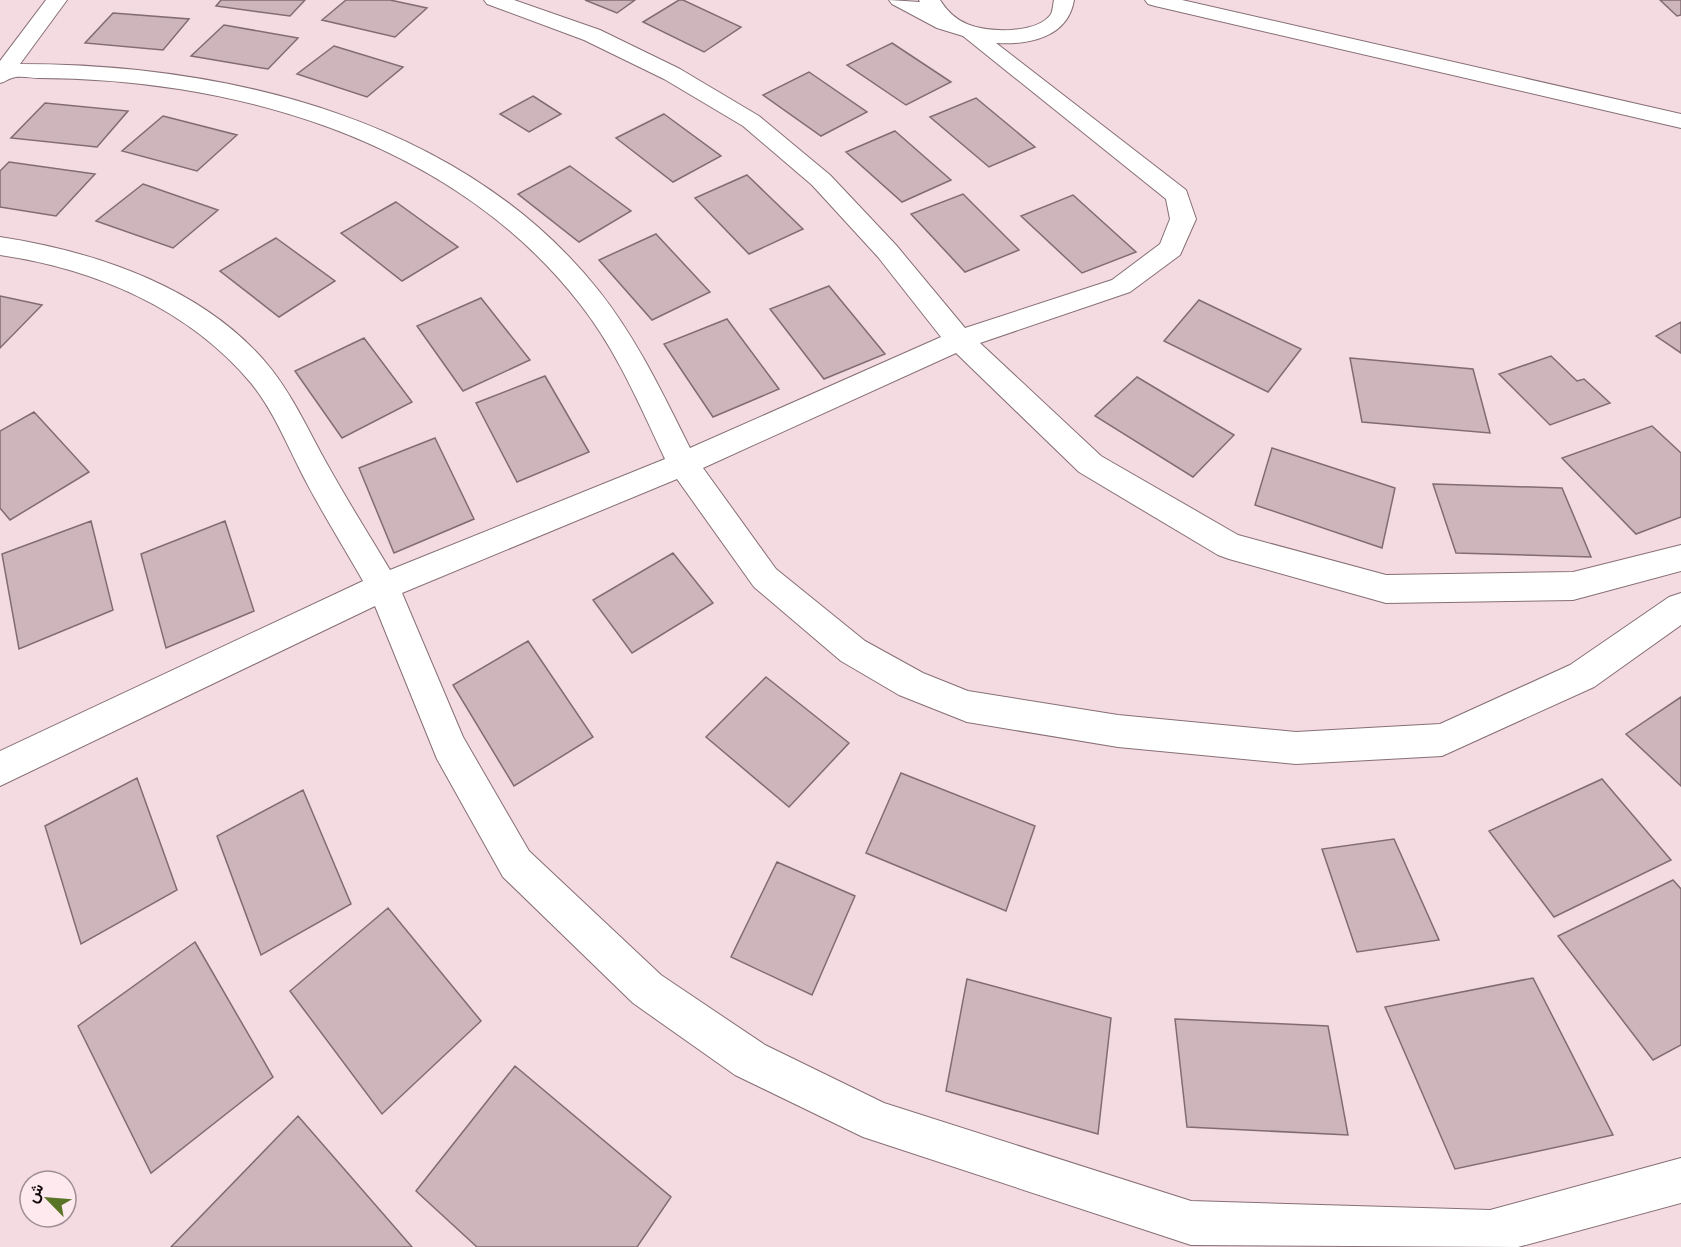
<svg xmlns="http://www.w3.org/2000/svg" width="1681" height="1247" font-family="'Noto Serif',Vazirmatn,serif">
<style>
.building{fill:#ceb5bb;stroke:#826c72;stroke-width:1.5}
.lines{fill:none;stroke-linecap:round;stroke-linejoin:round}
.minor-casing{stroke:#866f75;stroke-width:2}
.minor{fill:#fff;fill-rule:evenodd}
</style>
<rect width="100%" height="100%" fill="#f4dae1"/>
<!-- building -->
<path class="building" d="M221,0H305L290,16L216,6Z
M346,0H390L427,8L395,37L322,20Z
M585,0H635L617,13Z
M679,0H683L741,27L704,52L643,22Z
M1660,0H1681V15L1677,16Z
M113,13L189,19L163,50L85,43Z
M224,25L298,38L268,69L191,56Z
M892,43L951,82L906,105L847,65Z
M334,46L403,67L367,97L297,74Z
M809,72L867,112L821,136L763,95Z
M533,96L561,114L529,132L500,114Z
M976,98L1035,147L989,167L930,117Z
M45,103L128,111L97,147L11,138Z
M664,114L721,156L673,182L616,138Z
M163,116L237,135L197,171L122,151Z
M895,131L951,180L902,202L846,152Z
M9,162L95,174L56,216L0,207V171Z
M570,166L631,211L579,242L518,194Z
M747,175L803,229L749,254L695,198Z
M143,184L218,210L173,248L96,221Z
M963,194L1019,250L965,272L911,214Z
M1073,195L1136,252L1082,273L1021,216Z
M396,202L458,247L402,281L341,233Z
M656,234L710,292L652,320L599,260Z
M276,238L335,281L279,317L220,271Z
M829,286L885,354L824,379L770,309Z
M0,296L42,305L0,348Z
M481,298L530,360L463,391L417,326Z
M1199,300L1301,349L1268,392L1164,341Z
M727,319L779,389L713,417L664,344Z
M1681,322V353L1656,336Z
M364,338L412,402L342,438L295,371Z
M1551,356L1577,381L1584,379L1610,403L1550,425L1499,374Z
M1350,358L1473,369L1490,433L1362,422Z
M545,376L589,452L517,482L476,403Z
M1137,377L1234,435L1193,477L1095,416Z
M34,412L89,472L10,520L0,508V431Z
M1652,426L1681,453V517L1636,534L1562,458Z
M435,438L474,519L394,553L359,468Z
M1272,448L1395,488L1382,548L1255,505Z
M1433,484L1562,488L1591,557L1456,553Z
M91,521L113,610L19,649L2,554Z
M225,521L254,611L166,648L141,554Z
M673,553L713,603L632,653L593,600Z
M528,641L593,737L514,786L453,685Z
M766,677L849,743L789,807L706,737Z
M1681,697V786L1626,734Z
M901,773L1035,826L1006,911L866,853Z
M137,778L177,890L81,944L45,826Z
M1602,779L1671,860L1554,917L1489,831Z
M303,790L351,904L261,955L217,836Z
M1394,839L1439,940L1357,952L1322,849Z
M777,862L855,896L812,995L731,957Z
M1673,880L1681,889V1045L1653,1060L1558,936Z
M388,908L481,1021L382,1114L290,991Z
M195,942L273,1077L151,1173L78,1026Z
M1533,978L1613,1135L1455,1169L1385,1007Z
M967,979L1111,1018L1098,1134L946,1091Z
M1175,1019L1328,1026L1348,1135L1187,1127Z
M515,1066L671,1197L637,1247H477L416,1191Z
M298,1116L412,1247H171Z"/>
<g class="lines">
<defs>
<path id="minor" d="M46,0H67L20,64C229,64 463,120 599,291C637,339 663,394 690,448L941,337L878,257L812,185L743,126L664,79L584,40L487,4L484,0H514L600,30L680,69L759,116L830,175L896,245L965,328L1112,280L1160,244L1170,219L1166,199L963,36L937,28L892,4L889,0L920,2L919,0H940C947,11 955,19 967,24C987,33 1038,34 1051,14C1053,10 1053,4 1054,0H1074C1068,37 1030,45 996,43L1186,190L1196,219L1180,255L1130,292L980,343L1101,456L1238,535L1386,575L1573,572L1681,545V571L1573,600L1386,603L1229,559L1218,555L1079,472L956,353L703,468L776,569L865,641L923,673L968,691L1118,715L1296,732L1440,724L1570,665L1669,597L1681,593V625L1594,687L1442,756L1296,764L1118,747L967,722L899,695L841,661L754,587L677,479L402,593L463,737L529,851L661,975L765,1045L884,1103L1191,1201L1490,1210L1681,1158V1203L1518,1247L1191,1245L863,1137L735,1075L633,1003L503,877L437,759L375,606L0,786V751L363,581C342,544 319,508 300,470C285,440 272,409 251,383C188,308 95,269 0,255V237C98,252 208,289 272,370C295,400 309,432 327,464C347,500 369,535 390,570L665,459C640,406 617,351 580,304C483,179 332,113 179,89C133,82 86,78 39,78C31,78 19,75 12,78C8,79 5,82 0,83V61Z
M1145,0H1182L1681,114V128L1155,6L1148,4Z"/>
</defs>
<!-- minor casing -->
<use href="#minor" class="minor-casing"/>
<!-- minor -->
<use href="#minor" class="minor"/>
</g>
<!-- north arrow -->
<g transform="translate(48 1199) rotate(295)"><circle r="28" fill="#fee9ee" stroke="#9f8f93" stroke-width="1.5"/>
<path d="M0-4.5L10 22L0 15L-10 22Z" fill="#5a7427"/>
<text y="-9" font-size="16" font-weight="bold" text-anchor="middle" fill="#11090b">ش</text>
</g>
</svg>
